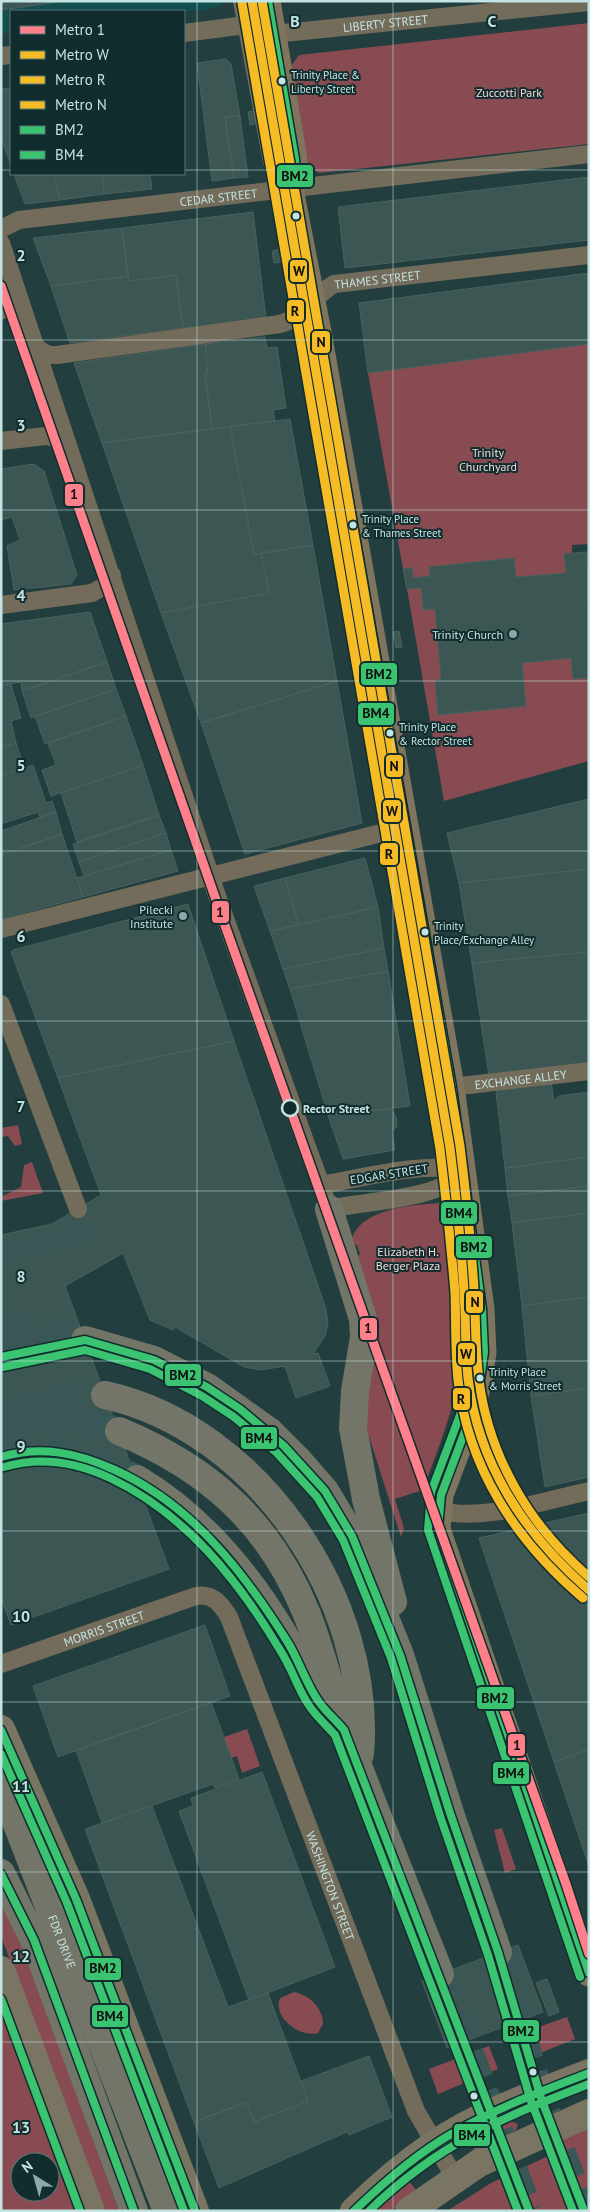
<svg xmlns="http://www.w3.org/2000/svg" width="590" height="2212" font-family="'PT Sans',sans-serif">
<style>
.built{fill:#144f50}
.green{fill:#874b51;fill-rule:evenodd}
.building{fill:#3c5653;stroke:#4a625e}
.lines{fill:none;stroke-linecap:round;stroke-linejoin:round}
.street-tunnel{stroke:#3a5757;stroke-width:18;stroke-dasharray:18 9;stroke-linecap:butt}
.highway-tunnel{stroke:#3a5757;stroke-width:28;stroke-dasharray:28 14;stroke-linecap:butt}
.lane{stroke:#746c5b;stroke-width:9}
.street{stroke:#746c5b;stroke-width:18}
.secondary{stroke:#7f745d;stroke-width:25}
.primary{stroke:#7a7462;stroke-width:28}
.highway{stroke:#737569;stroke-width:28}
.bus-1-casing{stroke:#112d2d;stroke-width:11}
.bus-2-casing{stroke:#112d2d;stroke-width:11}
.bus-1{stroke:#3ac472;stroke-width:8}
.bus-2{stroke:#3ac472;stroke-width:8}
.metro-1-casing{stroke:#112d2d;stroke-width:12}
.metro-2-casing{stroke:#112d2d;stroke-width:12}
.metro-3-casing{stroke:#112d2d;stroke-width:12}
.metro-4-casing{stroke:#112d2d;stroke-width:12}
.metro-1{stroke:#ff808b;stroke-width:9}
.metro-2{stroke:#f6bc26;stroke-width:9}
.metro-3{stroke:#f6bc26;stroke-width:9}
.metro-4{stroke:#f6bc26;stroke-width:9}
.grid{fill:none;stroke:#c4e4e3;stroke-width:1;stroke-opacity:0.55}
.bus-dot{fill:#c4e4e3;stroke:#112d2d;stroke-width:2}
.poi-dot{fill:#8baaa9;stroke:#112d2d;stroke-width:2}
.stop-dot{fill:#112d2d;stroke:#c4e4e3;stroke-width:2.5}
.labels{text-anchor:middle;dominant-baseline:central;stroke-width:4;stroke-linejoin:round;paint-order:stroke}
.bus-label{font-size:11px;fill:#c4e4e3;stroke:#112d2d;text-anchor:start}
.street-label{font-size:12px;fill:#c4e4e3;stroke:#112d2d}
.park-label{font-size:12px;fill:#f6d7d9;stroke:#112d2d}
.poi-label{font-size:12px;fill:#c4e4e3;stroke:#112d2d;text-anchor:end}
.stop-label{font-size:12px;font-weight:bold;fill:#c4e4e3;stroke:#112d2d;text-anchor:start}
.grid-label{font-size:16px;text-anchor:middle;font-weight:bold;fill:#c4e4e3;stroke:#112d2d;stroke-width:4;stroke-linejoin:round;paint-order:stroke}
.line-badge{stroke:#112d2d;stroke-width:2}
.pale-badge-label{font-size:14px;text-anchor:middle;font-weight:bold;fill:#111}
</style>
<rect width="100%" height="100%" fill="#223e3e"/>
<!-- built -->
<path class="built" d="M1,1H227L215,8L184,12L11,11V32L1,34Z"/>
<!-- green -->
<path class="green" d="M589,23V144L319,173L309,168L291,66L299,55Z
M589,344V544L572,545V553L564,554L566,573L516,577L514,558L430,567V576L413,578L412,568L403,569L368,373Z
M421,588L435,609L441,679L435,680L438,715L526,706L522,663L571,658L573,679L589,678V761L444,801L407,589Z
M18,1125L22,1144L15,1146L8,1136L1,1137V1128Z
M32,1162L43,1193L1,1201V1197L21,1187L24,1165Z
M439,1203H447L452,1211C457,1262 467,1314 461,1365C455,1408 438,1449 423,1490L395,1499L404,1528L401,1537L365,1424L357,1258L360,1254L357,1245L351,1244C355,1209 411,1205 439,1203Z
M247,1729L260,1766L242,1773L237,1756L231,1758L224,1737Z
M502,1828L516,1869L505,1873L494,1830Z
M1,1902L11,1915L119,2211H104L1,1936Z
M294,1992C310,1995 323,2008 323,2024L318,2033C301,2038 272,2018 280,1998Z
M1,2002L78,2211H1ZM20,2162H50V2192H20Z
M567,2017L575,2039L518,2062L508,2038Z
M489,2046L498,2069L438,2094L429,2069Z
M510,2121L518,2124L516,2130L475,2151L469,2141Z
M589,2127V2211H447L491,2183L548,2156L562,2140Z
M409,2181L417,2191L391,2211H373Z"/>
<!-- building -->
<path class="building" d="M1,1H65L1,10Z
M226,59L231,64L240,116L225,117L234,178L212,181L197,63Z
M11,88V166L1,138V89Z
M254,111L256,124L250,125L248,112Z
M240,116L248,177L234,178L225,117Z
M14,174H54L60,200L25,204Z
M54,174H102L104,194L60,200Z
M102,174H150L152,189L104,194Z
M589,177V240L345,268L338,207Z
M253,212L266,318L183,328L176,275L129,281L122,228Z
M122,228L128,276L51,286L33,238Z
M279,249L281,262L274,263L272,251Z
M589,273V344L368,373L359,303Z
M176,275L183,328L70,343L51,286L128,276L129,281Z
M265,337L267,348L277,347L286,408L273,410L275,421L212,429L205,374H207L206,344Z
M206,344L207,374H205L212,429L102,443L74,363Z
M290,419L313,545L254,555L230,426Z
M230,426L254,555L261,553L269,593L161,613L102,443Z
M34,464L44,471L77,575L71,584L14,590L7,546L20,540L12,517L1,520V469Z
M313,545L337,681L201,723L161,613L269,593L261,553Z
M587,552L589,678L573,679L571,658L522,663L526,706L438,715L435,680L441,679L435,609L423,610L421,588L407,589L403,569L412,568L413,578L430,576L429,567L514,558L516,577L566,573L564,554Z
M90,612L107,662L22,691L21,682L1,685V624Z
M399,631L402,647L396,648L393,632Z
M107,662L116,689L31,718L22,691Z
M337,681L362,823L245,854L201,723Z
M11,684L21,718L11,721L16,743L1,747V685Z
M116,689L126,716L45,744L35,716Z
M126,716L143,765L51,796L42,770L56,765L48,743Z
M16,743L24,768L1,776V747Z
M33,765L46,803L52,801L56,812L40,817L38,812L1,824V776Z
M143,765L159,815L77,842L61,793Z
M589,799V869L459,883L447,833Z
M56,812L62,834L1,855V831Z
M159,815L166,833L79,862L73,844Z
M166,833L171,850L84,876L79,862Z
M62,834L83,897L1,919V855Z
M171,850L178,871L83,897L77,878Z
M365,858L378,907L299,925L285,878Z
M589,869V952L472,963L459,883Z
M285,878L299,925L270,931L254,886Z
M188,904L234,1041L58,1078L11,952L13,950Z
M378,907L384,948L283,969L270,931Z
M384,948L388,971L290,989L283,969Z
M589,952V1065L489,1076L472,963Z
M388,971L410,1106L328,1115L290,989Z
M234,1041L326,1309L328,1324L325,1336L313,1354L318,1353L330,1386L296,1398L285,1366L261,1370L244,1367L175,1327L173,1330L150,1320L123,1253L65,1286L169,1569L11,1625L1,1598V1235L52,1224L101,1195L58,1078Z
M551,1081L554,1101L559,1096L589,1092V1157L505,1168L496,1092L498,1090Z
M391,1109L396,1117L397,1126L392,1131L395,1150L343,1159L328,1115Z
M589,1157V1186L508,1196L505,1168Z
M589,1186V1213L512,1223L508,1196Z
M589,1213V1297L522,1306L512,1223Z
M589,1297V1388L531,1396L522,1306Z
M589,1388V1477L545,1487L531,1396Z
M589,1513V1749L554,1762L479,1538Z
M205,1625L230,1696L58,1757L33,1686Z
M211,1702L239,1779L215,1788L213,1784L102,1823L76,1750Z
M589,1749V1866L554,1762Z
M262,1772L335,1967L249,2000L179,1811L193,1806L191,1798Z
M152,1806L228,2007L268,1993L308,2101L254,2122L247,2102L194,2122L85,1829Z
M518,1945L543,2012L447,2048L422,1981Z
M547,1979L559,2012L549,2016L536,1983Z
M369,2056L392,2117L349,2135L347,2132L319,2144L219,2188L194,2122L247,2102L254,2122L308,2101L301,2081Z"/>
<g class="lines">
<!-- street-tunnel -->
<path class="street-tunnel" d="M1,1254L87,1232L78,1209"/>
<!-- highway-tunnel -->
<path class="highway-tunnel" d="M1,1329L30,1330L69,1336
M1,1357L85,1340
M16,1415C46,1401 72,1394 105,1395
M1,1419C41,1420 80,1420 119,1431
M1,1457C47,1440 95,1459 137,1479
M498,1952L541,2098L584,2211
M440,1974L529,2211"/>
<!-- lane -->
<path class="lane" d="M1,315L23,309"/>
<!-- street -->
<g class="street">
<path d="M242,1L272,162L279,181L291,189"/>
<path d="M184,33L246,25"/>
<path id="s1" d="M274,34L589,2"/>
<path d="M1,56L11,55"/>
<path id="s2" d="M1,229L19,220L589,154"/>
<path d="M1,243L216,893L310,1155C317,1173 323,1191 329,1209C369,1200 435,1201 464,1172C433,1159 357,1179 321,1185"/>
<path id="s3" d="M35,347L48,355H57L280,324C304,318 313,296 334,284L589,255"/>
<path d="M1,441L46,436L66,440"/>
<path d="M1,605L92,593L104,586L112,575"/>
<path d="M1,929L405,827"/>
<path d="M1,1004L78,1209"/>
<path id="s4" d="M452,1087L589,1071"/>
<path d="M438,1510C480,1523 546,1500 589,1491"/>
<path id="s5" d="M1,1664L196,1596C213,1593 221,1604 229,1617L416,2111L455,2178"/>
</g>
<!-- secondary -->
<path class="secondary" d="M268,1L295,159L296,174L291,189L319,332L452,1087L482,1309L484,1352L480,1380L470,1418L441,1495L438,1529L589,1974"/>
<!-- primary -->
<path class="primary" d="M1,1729L76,1899L195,2211
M1,1970L91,2211
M354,2211C378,2187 405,2164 433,2145C480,2113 536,2094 589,2073
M409,2211L479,2163L589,2113"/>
<!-- highway -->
<g class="highway">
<path d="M329,1209L363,1319L364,1337L355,1391L353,1428L366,1499L393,1602"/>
<path d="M85,1340L154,1360L207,1387L270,1432L298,1460L325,1491L352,1536L400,1655L450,1813L498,1952"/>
<path d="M105,1395C258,1429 373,1600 360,1754"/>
<path d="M119,1431C208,1468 269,1522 306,1612C322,1651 330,1692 345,1731C375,1812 408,1893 440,1974"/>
<path d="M137,1479C199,1516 247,1573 284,1635C299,1662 310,1692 330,1714"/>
<path id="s6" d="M1,1783L167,2211"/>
<path d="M1,1873L34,1940L134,2211"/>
</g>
<defs>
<path id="bus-1" d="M268,1L295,159L296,174L291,189L319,332L452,1087L482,1309L484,1352L480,1380L470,1418L441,1495L438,1529L589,1973
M1,1357L85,1340L154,1360L207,1387L240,1409L284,1446L325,1491L352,1536L400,1655L450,1813L498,1952L541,2098L584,2211
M1,1457C41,1445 78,1453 115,1470C192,1505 243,1571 287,1641C299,1660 306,1684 319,1702C326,1712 336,1720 344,1730L529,2211
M1,1730L76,1899L195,2211
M1,1874L34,1940L134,2211
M354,2211C384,2182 416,2154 453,2133C496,2108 543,2091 589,2073"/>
<path id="bus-2" d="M258,3L285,160L286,173L281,191L309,334L442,1089L472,1310L474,1352L470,1378L460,1415L431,1492L428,1530L580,1977
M3,1367L85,1350L150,1369L202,1396L234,1417L277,1453L317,1497L343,1540L391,1658L440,1816L488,1955L531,2101L573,2211
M4,1467C41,1456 76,1462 110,1478C186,1514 238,1580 280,1650C292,1668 298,1690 310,1707C317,1717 327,1726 335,1735L518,2211
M1,1754L67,1903L184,2211
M1,1999L80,2211
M369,2211C438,2144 501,2118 589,2084"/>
</defs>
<!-- bus-1 casing -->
<use href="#bus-1" class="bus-1-casing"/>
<!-- bus-2 casing -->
<use href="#bus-2" class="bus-2-casing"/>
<!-- bus-1 -->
<use href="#bus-1" class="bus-1"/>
<!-- bus-2 -->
<use href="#bus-2" class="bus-2"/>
<defs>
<path id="metro-1" d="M1,286L222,917L566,1884L589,1954"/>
<path id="metro-2" d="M252,1L450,1148C456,1196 461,1243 464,1291C466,1320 465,1349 468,1378C478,1464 525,1535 589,1590"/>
<path id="metro-3" d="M242,3L440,1149C446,1197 451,1245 455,1293C456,1322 455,1351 458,1380C468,1468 516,1541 583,1598"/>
<path id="metro-4" d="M262,1L460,1146C466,1194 471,1242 474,1289C476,1319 475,1350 479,1380C489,1458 530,1526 589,1577"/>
</defs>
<!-- metro-1 casing -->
<use href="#metro-1" class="metro-1-casing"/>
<!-- metro-2 casing -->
<use href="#metro-2" class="metro-2-casing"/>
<!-- metro-3 casing -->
<use href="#metro-3" class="metro-3-casing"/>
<!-- metro-4 casing -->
<use href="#metro-4" class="metro-4-casing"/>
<!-- metro-1 -->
<use href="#metro-1" class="metro-1"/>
<!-- metro-2 -->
<use href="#metro-2" class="metro-2"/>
<!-- metro-3 -->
<use href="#metro-3" class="metro-3"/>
<!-- metro-4 -->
<use href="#metro-4" class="metro-4"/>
</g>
<!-- grid -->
<path class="grid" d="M197,1V2211M393,1V2211M1,170H11M184,170H589M1,340H589M1,510H589M1,681H589M1,851H589M1,1021H589M1,1191H589M1,1361H589M1,1531H589M1,1702H589M1,1872H589M1,2042H589"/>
<!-- markers -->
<g class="bus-dot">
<circle cx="282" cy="81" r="4.5"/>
<circle cx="296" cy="216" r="4.5"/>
<circle cx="353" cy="525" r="4.5"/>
<circle cx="390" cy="733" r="4.5"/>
<circle cx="425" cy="932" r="4.5"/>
<circle cx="480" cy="1378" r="4.5"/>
<circle cx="533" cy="2072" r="4.5"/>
<circle cx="474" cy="2096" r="4.5"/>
</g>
<g class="poi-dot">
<circle cx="513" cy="634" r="5"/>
<circle cx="183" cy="916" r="5"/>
</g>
<circle class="stop-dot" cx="290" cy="1108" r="8"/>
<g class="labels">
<!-- bus labels -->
<g class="bus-label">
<text x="291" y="75">Trinity Place &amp;<tspan x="291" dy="14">Liberty Street</tspan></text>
<text x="362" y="519">Trinity Place<tspan x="362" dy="14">&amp; Thames Street</tspan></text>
<text x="399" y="727">Trinity Place<tspan x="399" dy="14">&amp; Rector Street</tspan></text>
<text x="434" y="926">Trinity<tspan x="434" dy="14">Place/Exchange Alley</tspan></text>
<text x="489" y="1372">Trinity Place<tspan x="489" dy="14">&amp; Morris Street</tspan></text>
</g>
<!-- street labels -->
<g class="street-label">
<text stroke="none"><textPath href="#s1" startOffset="112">LIBERTY STREET</textPath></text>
<text stroke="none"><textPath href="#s2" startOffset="221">CEDAR STREET</textPath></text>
<text stroke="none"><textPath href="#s3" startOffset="361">THAMES STREET</textPath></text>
<text stroke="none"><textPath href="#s4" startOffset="69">EXCHANGE ALLEY</textPath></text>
<text transform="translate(389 1174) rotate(-9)">EDGAR STREET</text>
<text stroke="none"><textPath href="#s5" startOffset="109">MORRIS STREET</textPath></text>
<text stroke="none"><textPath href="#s5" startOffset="536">WASHINGTON STREET</textPath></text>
<text stroke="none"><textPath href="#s6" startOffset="170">FDR DRIVE</textPath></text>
</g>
<!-- park labels -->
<g class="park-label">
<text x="509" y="92">Zuccotti Park</text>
<text x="488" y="452">Trinity<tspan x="488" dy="14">Churchyard</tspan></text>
<text x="408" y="1251">Elizabeth H.<tspan x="408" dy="14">Berger Plaza</tspan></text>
</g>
<!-- poi labels -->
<g class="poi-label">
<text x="503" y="634">Trinity Church</text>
<text x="173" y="909">Pilecki<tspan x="173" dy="14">Institute</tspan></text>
</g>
<!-- stop labels -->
<g class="stop-label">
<text x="303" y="1108">Rector Street</text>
</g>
</g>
<g class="grid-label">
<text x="295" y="27">B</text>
<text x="492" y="27">C</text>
<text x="21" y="261">2</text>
<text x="21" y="431">3</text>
<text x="21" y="601">4</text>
<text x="21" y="771">5</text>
<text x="21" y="942">6</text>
<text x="21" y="1112">7</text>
<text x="21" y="1282">8</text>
<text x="21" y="1452">9</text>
<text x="21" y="1622">10</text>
<text x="21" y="1792">11</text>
<text x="21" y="1962">12</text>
<text x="21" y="2133">13</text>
</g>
<g class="line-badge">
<rect x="276" y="164" width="38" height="24" rx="5" fill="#3ac472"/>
<rect x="289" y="259" width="19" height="24" rx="5" fill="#f6bc26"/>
<rect x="286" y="299" width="19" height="24" rx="5" fill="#f6bc26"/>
<rect x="311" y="330" width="20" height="24" rx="5" fill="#f6bc26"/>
<rect x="64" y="483" width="20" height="24" rx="5" fill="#ff808b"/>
<rect x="360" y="662" width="38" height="24" rx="5" fill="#3ac472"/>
<rect x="357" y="702" width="38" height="24" rx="5" fill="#3ac472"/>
<rect x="385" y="754" width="19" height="24" rx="5" fill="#f6bc26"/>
<rect x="382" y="799" width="20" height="24" rx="5" fill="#f6bc26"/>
<rect x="379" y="842" width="20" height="24" rx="5" fill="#f6bc26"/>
<rect x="211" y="900" width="19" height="24" rx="5" fill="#ff808b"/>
<rect x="440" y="1201" width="38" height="24" rx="5" fill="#3ac472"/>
<rect x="455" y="1235" width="38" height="24" rx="5" fill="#3ac472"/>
<rect x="465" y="1290" width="19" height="24" rx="5" fill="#f6bc26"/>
<rect x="359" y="1317" width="19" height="24" rx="5" fill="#ff808b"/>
<rect x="457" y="1342" width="19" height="24" rx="5" fill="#f6bc26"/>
<rect x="164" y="1363" width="38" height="24" rx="5" fill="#3ac472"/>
<rect x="452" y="1387" width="19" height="24" rx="5" fill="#f6bc26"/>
<rect x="240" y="1426" width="38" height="24" rx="5" fill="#3ac472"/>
<rect x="476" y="1686" width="39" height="24" rx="5" fill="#3ac472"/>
<rect x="507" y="1733" width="19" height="24" rx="5" fill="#ff808b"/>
<rect x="492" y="1761" width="38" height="24" rx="5" fill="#3ac472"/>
<rect x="84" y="1957" width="38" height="24" rx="5" fill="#3ac472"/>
<rect x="91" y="2004" width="38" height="24" rx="5" fill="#3ac472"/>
<rect x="502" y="2019" width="38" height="24" rx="5" fill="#3ac472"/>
<rect x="453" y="2123" width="38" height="24" rx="5" fill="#3ac472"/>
</g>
<g class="pale-badge-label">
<text x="295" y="181">BM2</text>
<text x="299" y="276">W</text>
<text x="295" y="316">R</text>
<text x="321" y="347">N</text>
<text x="74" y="499">1</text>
<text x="379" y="679">BM2</text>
<text x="376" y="718">BM4</text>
<text x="394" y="771">N</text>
<text x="392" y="816">W</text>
<text x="389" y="859">R</text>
<text x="220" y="917">1</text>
<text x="459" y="1218">BM4</text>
<text x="474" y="1252">BM2</text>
<text x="475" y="1307">N</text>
<text x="368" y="1333">1</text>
<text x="466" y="1359">W</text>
<text x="183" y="1380">BM2</text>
<text x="461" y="1404">R</text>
<text x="259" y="1443">BM4</text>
<text x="495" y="1703">BM2</text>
<text x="517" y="1750">1</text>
<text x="511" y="1778">BM4</text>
<text x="103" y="1973">BM2</text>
<text x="110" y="2021">BM4</text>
<text x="521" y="2036">BM2</text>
<text x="472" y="2140">BM4</text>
</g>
<!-- border -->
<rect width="590" height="2212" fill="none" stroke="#c4e4e3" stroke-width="5"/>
<!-- legend -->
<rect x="10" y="10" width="175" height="165" fill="#112d2d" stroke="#597676"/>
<rect x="20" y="26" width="25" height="8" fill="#ff808b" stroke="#597676"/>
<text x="55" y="35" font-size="15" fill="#c4e4e3">Metro 1</text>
<rect x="20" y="51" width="25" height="8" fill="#f6bc26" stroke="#597676"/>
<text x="55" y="60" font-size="15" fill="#c4e4e3">Metro W</text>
<rect x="20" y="76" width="25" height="8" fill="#f6bc26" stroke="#597676"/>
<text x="55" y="85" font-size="15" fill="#c4e4e3">Metro R</text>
<rect x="20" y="101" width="25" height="8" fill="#f6bc26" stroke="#597676"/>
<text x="55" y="110" font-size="15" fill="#c4e4e3">Metro N</text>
<rect x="20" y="126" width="25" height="8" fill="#3ac472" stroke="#597676"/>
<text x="55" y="135" font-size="15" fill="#c4e4e3">BM2</text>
<rect x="20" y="151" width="25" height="8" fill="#3ac472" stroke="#597676"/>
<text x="55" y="160" font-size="15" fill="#c4e4e3">BM4</text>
<!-- north arrow -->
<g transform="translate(35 2177) rotate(323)"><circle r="24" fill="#112d2d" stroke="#597676"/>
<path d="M0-4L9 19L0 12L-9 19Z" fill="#8baaa9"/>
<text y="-8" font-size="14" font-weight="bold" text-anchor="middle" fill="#c4e4e3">N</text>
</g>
</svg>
